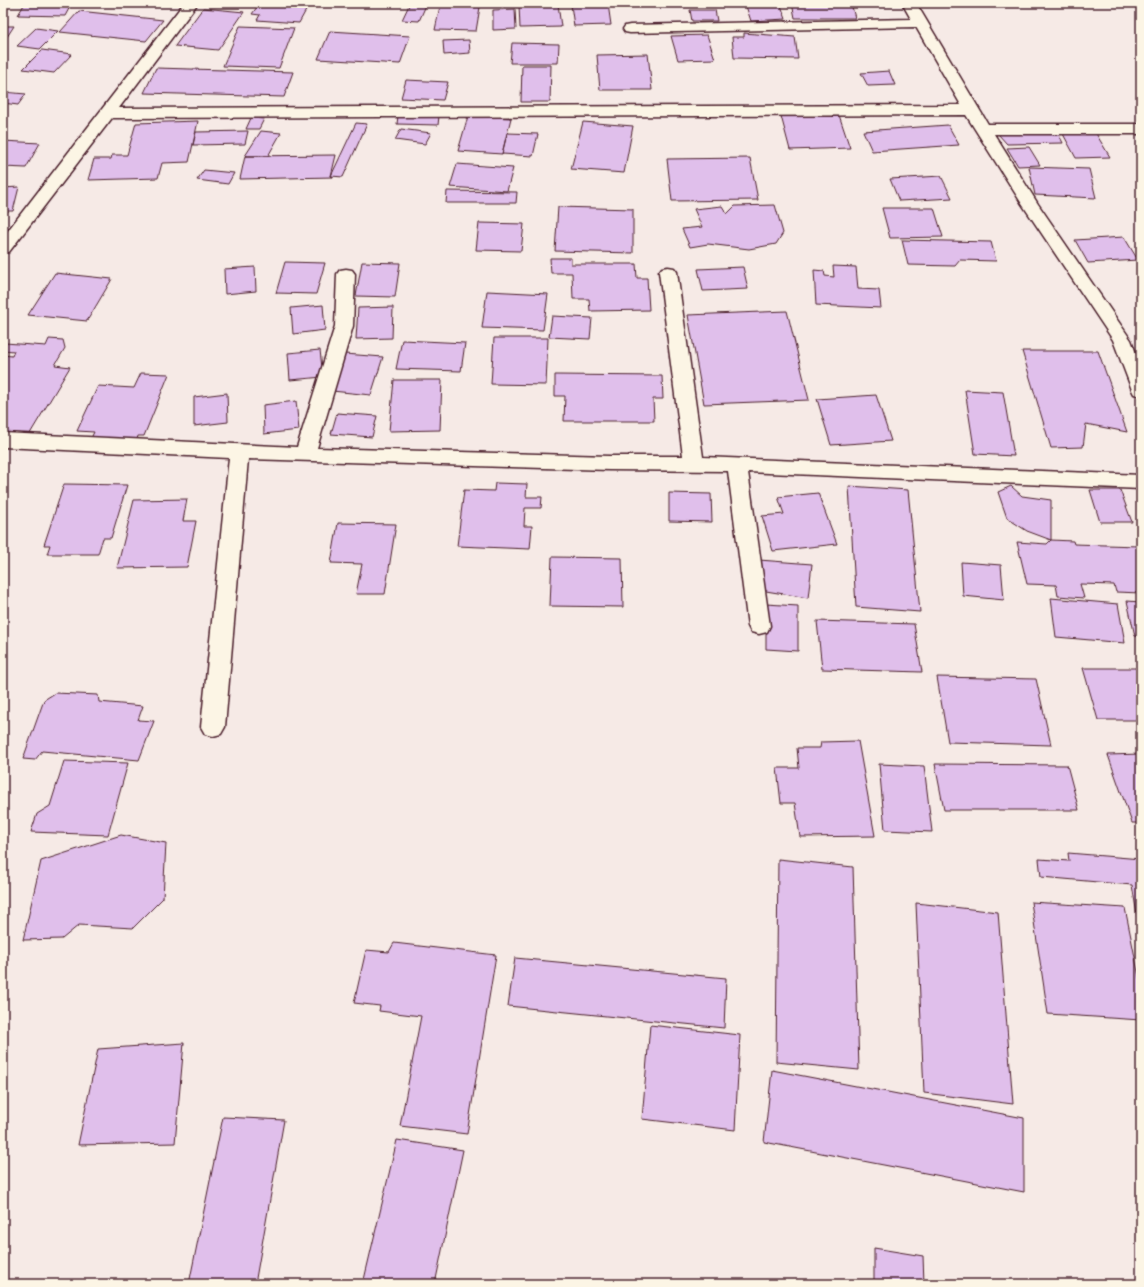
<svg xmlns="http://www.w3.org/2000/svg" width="1144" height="1287" font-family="Caveat,sans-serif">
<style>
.building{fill:#e0bfeb;stroke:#4a1f2b}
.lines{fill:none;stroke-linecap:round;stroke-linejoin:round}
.minor-casing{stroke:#4a1f2b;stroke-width:3}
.minor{fill:#fcf5e5;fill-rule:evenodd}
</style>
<rect width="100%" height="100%" fill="#f6eae6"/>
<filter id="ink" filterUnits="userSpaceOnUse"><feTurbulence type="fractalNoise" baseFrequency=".025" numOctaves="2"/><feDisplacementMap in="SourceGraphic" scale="8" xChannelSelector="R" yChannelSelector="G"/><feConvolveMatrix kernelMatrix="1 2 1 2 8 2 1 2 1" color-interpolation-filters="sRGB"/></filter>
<g filter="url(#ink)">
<!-- building -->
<path class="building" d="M25,3H72L65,16L18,15Z
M260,3H310L299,23L257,20L260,15L252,14Z
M410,3H427L419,21L402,20Z
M745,3H780L786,19L751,21Z
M792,3H851L855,18H795Z
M558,4L561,27L520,28L519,5Z
M608,4L611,25L574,26L571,5Z
M440,6L480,7L476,31L435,30Z
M203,8L244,12L218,50L175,46Z
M515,9L516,29L493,30V10Z
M690,10H715L717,21H692Z
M79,11L163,20L146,41L60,32Z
M3,26H14L3,43Z
M240,26L294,28L279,68L223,66Z
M36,28L58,31L40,49L17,46Z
M330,31L410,36L400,64L318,59Z
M744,33L795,37L798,59L734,58L732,37H744Z
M707,35L715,59L678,60L671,36Z
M469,40L470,53L444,55L443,41Z
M512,43L559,44L558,63H510Z
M42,50L72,54L54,73L23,69Z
M648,54L652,90H600L597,55Z
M522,65H551L550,102H521Z
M156,68L293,72L284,97L144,93Z
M889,71L895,85L868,86L861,73Z
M406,80L448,82L443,100L401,98Z
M3,92L26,94L18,105L3,103Z
M839,115L850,148L790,150L781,116Z
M398,116H439L438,125L397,124Z
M468,116L511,118L502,154L458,151Z
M251,118L264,119L259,129H246Z
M198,121L189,162L162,163L158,178L88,180L94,159H111L112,155H127L136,123Z
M583,122L633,126L624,173L571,169Z
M356,123L367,124L343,177L331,176Z
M948,125L959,145L872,151L863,131Z
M401,129L431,133L425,144L395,140Z
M248,131L245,144L193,145L196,132Z
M261,131L281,133L268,156H245Z
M1095,132L1110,157L1076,158L1063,134Z
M507,133L538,134L533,156L502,154Z
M1058,133L1063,143L1007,144L998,134Z
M3,141L40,143L26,168L3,167Z
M1029,147L1040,165L1018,166L1007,148Z
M336,155L331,176L333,177L240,179L245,156Z
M750,158L758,200L672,201L667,159Z
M457,164L513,168L507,191L450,187Z
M1029,167L1089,169L1096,198L1035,195Z
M204,170L234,173L228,184L197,180Z
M941,176L952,198L899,201L890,179Z
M19,187L13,211H3V188Z
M447,191L517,192L516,203H446Z
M775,205L783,233L776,244L749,249L708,244L690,247L682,229L702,227L694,209L722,206L727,214L735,206Z
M558,207L633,209V253L555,251Z
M882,208H934L943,237L890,238Z
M479,223L524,224L521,251L476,250Z
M1124,237L1138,260L1088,263L1075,240Z
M902,240L991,242L996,261L960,260L955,266L908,265Z
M550,258H571V264H636L637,278H647L649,310L590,311L589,299H573L572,273H551Z
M285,262L325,263L316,294L276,293Z
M362,262L400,263L395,297L356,296Z
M833,266L856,267L858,289L879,290L881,308L816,305L814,270L824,271L825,276L834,277Z
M255,267L256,291L225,294L224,269Z
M743,267L748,289L703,291L698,269Z
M55,273L112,279L87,321L28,315Z
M487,291L548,294L543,330L482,328Z
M323,305L325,330L293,334L291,308Z
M393,307L392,338L356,339L358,308Z
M787,311L809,400L704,404L688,315Z
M552,316L592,318L590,339L549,337Z
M494,338H548L546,385L491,384Z
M49,339L63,340L65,348L55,365L70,367L28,437L3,435V355L12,356L14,351L3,350V347L5,343L46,346Z
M402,340L465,343L461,371L396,369Z
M320,350L323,377L290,380L288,353Z
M1022,351H1098L1127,432L1086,424L1083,447L1051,448Z
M345,354L383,357L371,395L332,391Z
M141,373L169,374L144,436H138L136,443L90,440L94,432L77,431L98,386L134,388Z
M555,375L662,376L663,399H653L654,421H564L565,396H555Z
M394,380H442L440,430L389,431Z
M965,390L1003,392L1014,456L975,454Z
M227,393L228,422L194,426V397Z
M876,395L891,441L831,445L817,399Z
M296,401L299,430L264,434L263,405Z
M337,413L377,416L372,437L331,434Z
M495,483L527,484L526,497H542L541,508H525L524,526H532L530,549L457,546L464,490L494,491Z
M64,484L127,485L111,538H103L98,554H47L50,545H44Z
M849,486L908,490L920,612L856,607Z
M1011,486L1022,496L1051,500V540L1027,531L1007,518L998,492Z
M1090,490H1120L1132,522H1100Z
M669,493L711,494L712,522L669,521Z
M818,493L837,544L773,551L762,516L784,514L778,497Z
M187,499L183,521H196L187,567L117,568L134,500Z
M338,523L396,524L385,594H356L362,564L331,563Z
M1051,540L1073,541L1074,544L1138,546L1141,555V593L1116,592L1114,585L1080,584L1084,598L1058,596L1056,585L1027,584L1017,542L1047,544Z
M552,557L622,558L623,607L550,606Z
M759,560L812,564L808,598L766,591L756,573Z
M961,562L1001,565L1004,600L963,596Z
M1051,598L1118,604L1125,643L1056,637Z
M1127,601L1141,602V637L1135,636Z
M766,604L798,606V651L766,649Z
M817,621L914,624L922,672L822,669Z
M1083,668H1141V720H1098Z
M937,677L1036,679L1051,745L948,742Z
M55,693L98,695L99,702L143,706L138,720L154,721L139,760L42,751L35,760L23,759L44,700Z
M858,741L875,836L800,837L795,803H781L777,768H799L797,748H820L821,742Z
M1141,754V823H1132L1108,755Z
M64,761L128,763L108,835L31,832L37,814L50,806Z
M879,764L924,766L932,832L885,830Z
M935,764L1067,765L1079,810H944Z
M121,835L166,843L163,898L133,928L79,925L62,939L23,940L41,861Z
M1068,853L1141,859V938L1132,885L1041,877L1039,859L1069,861Z
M778,859L853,867L859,1070L776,1062Z
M1031,902L1125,908L1141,987V1020L1048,1014Z
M916,903L998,912L1013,1104L924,1093Z
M394,943L496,955L467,1134L400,1126L421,1016L379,1011L380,1006L354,1003L366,950L389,952Z
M515,958L726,978L724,1028L508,1006Z
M650,1025L740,1035L735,1130L642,1119Z
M184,1043L175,1143L78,1145L98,1049Z
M772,1070L1024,1118V1192L764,1142Z
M223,1117L284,1120L255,1284H189Z
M397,1140L463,1150L435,1284H363Z
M874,1248L923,1256L924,1284H874Z"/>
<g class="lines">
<defs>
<path id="minor" d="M184,3H198L119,108L961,105L916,27L630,33L625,32L623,29L625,26L630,25L911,19L902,3H916L988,124H1141V134H994L1038,204L1131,340L1141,366V396L1134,394L1132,390L1113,340L1022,204L966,115L112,118L9,252L3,253V237Z
M668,267L674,268L677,272L703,457L1141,475V489L748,472L770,626L767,632L759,634L751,632L748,626L728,471L609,470L248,459L225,727L221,734L213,736L205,734L201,727L229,458L3,447V433L297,447L335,326L337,274L340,270L346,269L352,270L355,274L353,326L317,448L609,456H683L659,272L662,268Z"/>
</defs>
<!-- minor casing -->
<use href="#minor" class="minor-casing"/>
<!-- minor -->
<use href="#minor" class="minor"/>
</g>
</g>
<!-- margin -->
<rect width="1144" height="1287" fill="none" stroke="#fcf5e5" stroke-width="16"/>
<rect x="8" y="8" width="1128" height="1271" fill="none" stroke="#4a1f2b" stroke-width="1.5" filter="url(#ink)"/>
</svg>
